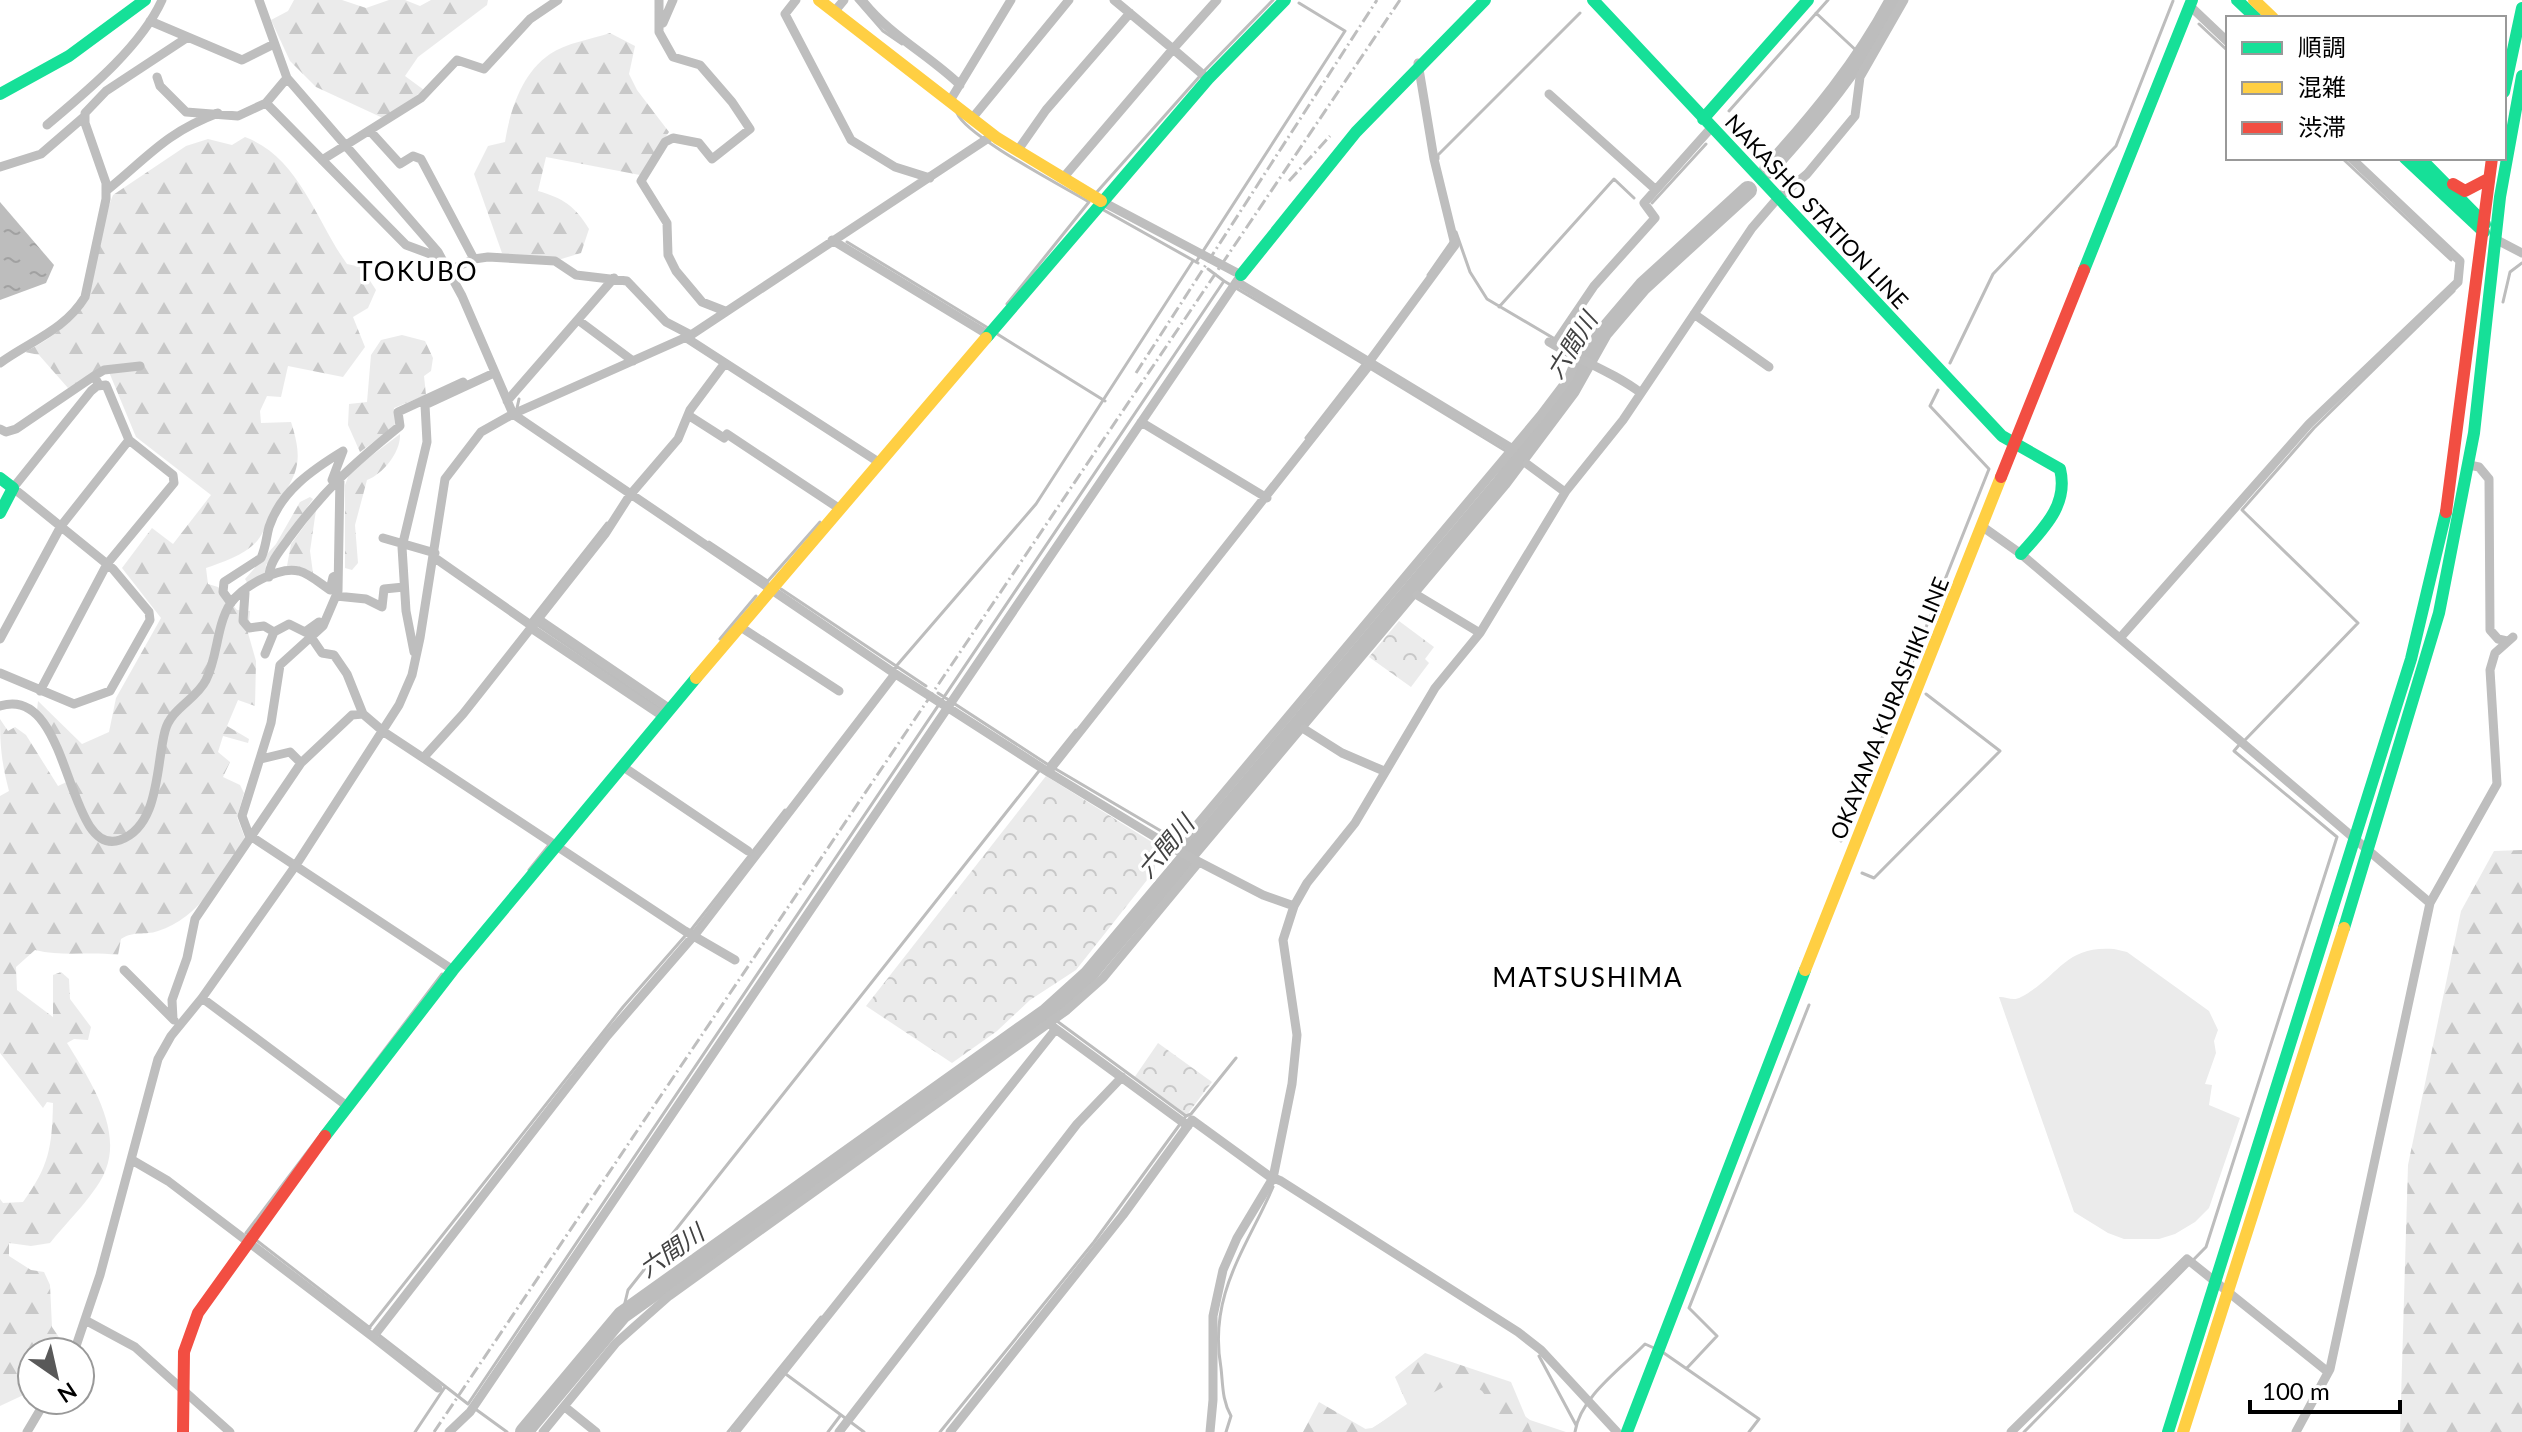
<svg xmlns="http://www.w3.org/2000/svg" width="2522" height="1432" font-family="Lato,'Noto Sans JP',sans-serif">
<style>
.green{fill:#ebebeb}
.forest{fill:url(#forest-firs)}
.park{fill:url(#park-crowns)}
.water{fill:url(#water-ripples)}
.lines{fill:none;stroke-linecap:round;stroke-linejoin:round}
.stream{stroke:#bdbdbd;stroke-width:3}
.river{stroke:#bdbdbd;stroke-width:18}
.street{stroke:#bebebe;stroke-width:9}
.fast{stroke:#16e098;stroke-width:12}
.slow{stroke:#ffcf43;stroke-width:12}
.jam{stroke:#f24e42;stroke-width:12}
.rail{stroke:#bebebe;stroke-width:3;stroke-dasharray:12 4 2 4;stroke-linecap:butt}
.labels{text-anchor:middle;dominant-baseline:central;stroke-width:7;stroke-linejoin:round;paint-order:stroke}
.street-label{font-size:22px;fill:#000;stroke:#fff}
.water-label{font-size:24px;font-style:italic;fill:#424242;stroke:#fff}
.quarter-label{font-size:26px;letter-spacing:2px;fill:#000;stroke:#fff}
</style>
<defs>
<pattern id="forest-firs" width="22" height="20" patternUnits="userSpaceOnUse" patternTransform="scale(2)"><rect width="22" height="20" fill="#ebebeb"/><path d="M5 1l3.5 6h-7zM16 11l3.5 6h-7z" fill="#c8c8c8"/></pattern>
<pattern id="park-crowns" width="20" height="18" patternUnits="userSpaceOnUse" patternTransform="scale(2)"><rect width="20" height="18" fill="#ebebeb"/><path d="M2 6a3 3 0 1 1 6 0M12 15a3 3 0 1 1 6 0" fill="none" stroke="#c8c8c8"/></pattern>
<pattern id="water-ripples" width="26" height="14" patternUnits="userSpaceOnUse" patternTransform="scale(2)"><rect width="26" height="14" fill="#bdbdbd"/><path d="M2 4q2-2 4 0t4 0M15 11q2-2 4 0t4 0" fill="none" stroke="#a1a1a1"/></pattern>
</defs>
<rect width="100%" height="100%" fill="#fff"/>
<!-- green -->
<path class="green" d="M2114,949L2127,952L2209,1011L2218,1030L2214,1041L2216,1053L2205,1084L2212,1085L2209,1105L2240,1118L2209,1208L2195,1222L2175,1234L2159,1239H2124L2108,1233L2074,1212L1999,997C2005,996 2013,1002 2021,997C2059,977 2064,945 2114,949Z
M1465,1371L1530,1420L1566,1432H1342L1372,1428Z"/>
<!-- forest -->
<path class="forest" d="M294,0H342L366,8L389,0H405L420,6L431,0H488L487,5L418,57L405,76L424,90L385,119L316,87L290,61L271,20L288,11Z
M610,33L635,46L629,74L637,90L669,132L640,175L546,157L538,191C563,198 575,206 589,229L581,253L558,260L502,253L474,174L488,146L505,142C510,110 522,73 550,54C566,43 592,39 610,33Z
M245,137C299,157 316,221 347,264L361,267L376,290L368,308L353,317L365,347L343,377L288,366L281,397L267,396L260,411L261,423L291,422C305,465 296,475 274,509C268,518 266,528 260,537C250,553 223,562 206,568L208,584L218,587L237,610L250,611L248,633L256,661L255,706L238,700L227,726L249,739L248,743L223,736L218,752L230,762L223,777L240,785L244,793L237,817L246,841C221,875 200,918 158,931C144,936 135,930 121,939L118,955C89,951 64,957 35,950L16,967L17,990L53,1017V975L61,972L69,979L70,999L91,1027L88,1040L74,1039L67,1043C88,1077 122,1127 106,1169C98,1192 66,1223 50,1243L31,1246L9,1243V1256L31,1270L44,1272L50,1285L52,1327L69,1352H32V1391L0,1406V1199L3,1203L23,1202C49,1166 52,1148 53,1103L47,1102L43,1108L0,1053V796L9,791C2,765 0,746 0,719L8,731L15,727L26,735L58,786L73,779L37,710L38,701L82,744L109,732L116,698L161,618L122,568L152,528L173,544L211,495L136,437L109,372L68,388L39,355L25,352C113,307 82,270 113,195L186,146L208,139L232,145Z
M402,335L425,341L433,358L431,371L424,376L426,395L394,408L395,426L360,452L348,425L349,404L367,402L371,355L381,340Z
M400,434C401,452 383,474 367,480L355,525L358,563L352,570L345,568V485L350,472Z
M310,497L313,499L266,565L265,574L248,584L245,579L276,544L300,502Z
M316,510L310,551L313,573L298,566H287L291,544Z
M2522,850V1432H2400L2408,1165L2461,911L2494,851Z
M1425,1353L1511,1382L1532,1432H1512L1482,1391L1461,1377L1408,1407L1384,1432H1303L1319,1402L1369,1431L1407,1404L1395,1377Z"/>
<!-- park -->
<path class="park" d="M1399,621L1434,647L1425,659L1429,663L1411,687L1369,657Z
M1046,776L1155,844V870L1076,970L1030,1000L997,1031L952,1063L866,1006Z
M1158,1043L1212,1082L1186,1116L1134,1078Z"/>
<!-- water -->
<path class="water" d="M0,202L54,265L46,283L0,300Z"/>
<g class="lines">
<!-- stream -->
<path class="stream" d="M856,0L883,31L902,44
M1816,13L1860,54
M2199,24L2228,51
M1205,70L1273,0
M1729,111L1828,0
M957,113C966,136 1064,187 1089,202L1007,304
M2342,158L2451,260
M1438,159V155L1580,13
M1096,193L1200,76
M1652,203L1706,144
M1100,208L1198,263
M1456,232L1470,272L1487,299L1582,355
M847,242L988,328
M1196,262L1345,31L1299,3
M1428,275L1451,242
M1224,281L1362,363
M2503,302L2510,272L2522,263
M1499,307L1614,179L1634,198
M994,332L1105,401
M1950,363L1993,274L2116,146L2173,1
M1368,367L1519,459
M517,408L519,399
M1306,438L1365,362
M709,542L766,580
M767,582L820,522
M781,589L926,686
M530,621L607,523
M536,624L662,710
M720,639L756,596
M892,671L1036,504L1193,261
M938,693L1047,764
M2245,740L2358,623L2242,510L2314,428L2454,291
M1048,765L1076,730
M1054,768L1178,841
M1841,841L1989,469L1930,406L1938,390
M529,870L549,845
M1862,873L1874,878L2000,751L1926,694
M691,930L785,810
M1046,1013L1186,1116L1191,1114L1236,1058
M250,1235L246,1233L442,974
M256,1240L370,1328
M622,1315L628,1290L1039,771
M369,1328L623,1007L685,936
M379,1335L468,1404
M1661,1351L1759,1419L1749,1432
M1539,1356L1576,1425
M1687,1368L1717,1336L1689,1308L1809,1005
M783,1372L864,1432
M468,1404L1224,281L1208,269
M474,1408L507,1432
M415,1432L445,1387
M728,1432L821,1317
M828,1432L840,1416
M940,1432L1094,1242L1186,1116
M1226,1432L1231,1416C1222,1400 1223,1385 1221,1368C1208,1295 1246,1249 1273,1187
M1575,1432C1580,1397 1622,1368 1645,1344L1654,1348
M2024,1432L2206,1247L2337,837L2234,751L2239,745"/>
<!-- river -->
<path class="river" d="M1768,170C1815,118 1861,63 1894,0
M524,1432L622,1315L1047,1012L1088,975L1502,482L1571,390L1603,333L1643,286L1748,190"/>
<!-- street -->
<path class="street" d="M259,0L287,78L438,252L462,296L513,414L894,673L1048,772L1178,851L1263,895L1294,906
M659,0V32L673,57L700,65L732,102L750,129L712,159L699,143L673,138L665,142L641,181L667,223L668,255L676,271L702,302L725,311
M796,0L785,14L851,140L895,167L930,178
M862,0C889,35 929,55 960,85
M2190,6L2228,42
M834,12L844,0
M150,21L242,60L274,44
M663,23L673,0
M157,77L160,86L186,112L238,116L266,103L406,245L441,258
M1208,79L1173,49L1217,0
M1549,94L1655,189
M951,99L1011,0
M266,103L287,78
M974,116L1069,0
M47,125C86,92 141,47 162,0
M370,131L400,164L413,156L421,159L474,259
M1018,150L1046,110L1130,13
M322,160L421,98L457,60L484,69L530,19L558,0
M0,167L41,154L85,116
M1063,178L1173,49L1114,0
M106,191C148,157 165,133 218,113
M832,240L990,336
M2497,240L2522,253
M448,271L474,259L488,257L555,261L576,275L627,281L666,322L691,335
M1237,282L1513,449
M1694,314L1769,367
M578,320L633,361
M685,337L880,463
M1549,342C1580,361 1612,371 1641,393
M1554,345L1594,286L1655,218L1644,203L1711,128
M1369,362L1455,245L1434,159L1418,63
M0,363C30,341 64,331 85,297L106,199V183L85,123V113L106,91L188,37
M94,376L104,370L140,366
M507,401L614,278
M688,415L724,438L727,434L840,509
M1141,422L1267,498
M0,429L6,432L16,429L94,376L99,385
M1527,464L1565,492
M2469,465L2479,467L2489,479L2490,630L2498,639L2507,641
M340,476L338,591L323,626L280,665L271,723L242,816L249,835L453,970
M1983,527L2021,554L2430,903
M383,538L435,553
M435,558L532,626
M269,577C269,562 281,550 289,538C325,489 353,464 400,426L398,412L463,382
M245,593L243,621L249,628L264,626L274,632
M1417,595L1480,633
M336,596L366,599L382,607L384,589L404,587
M231,603L223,592L224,582L261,558C266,547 266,538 269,527C281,491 312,470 343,451L332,480
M538,619L670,709
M739,626L839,691
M531,628L664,717
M311,637L322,653L334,655L347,674L363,714
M2120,638L2309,424L2458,282L2460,261L2351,158
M0,639L61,526L129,440
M414,652L406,611L402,547L427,442L425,405L494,373
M265,654L274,632L289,624L305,632L319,622
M0,673L74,704L110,691L150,620L149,612L113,569L107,564L22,495L13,488L91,391L97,386L106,385L129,440L173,475L174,483L107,564L40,691
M0,706C72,683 65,859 120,840C160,826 156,764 165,731C171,708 196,700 206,680C218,656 216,627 230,604C242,587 278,566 299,571C310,574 321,584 330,590L333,577L337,575
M1304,729L1342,753L1384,771
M424,757L463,714L605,534L630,495L678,439L690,410L725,363
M261,759L290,752L301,763
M622,766L748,851
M1048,772L1371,363
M1176,850L1540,416L1568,379L1576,359
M124,970L174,1020
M202,998L347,1106
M173,1019L172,1000L187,958L195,919L301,763L352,715L363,714L384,732L685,931L735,960
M1053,1027L1188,1126
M132,1160L168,1181L373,1337L607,1036L697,932L895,674
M85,1320L135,1347L230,1432
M373,1337L438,1388
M74,1352L100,1275L158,1059L171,1036L202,998L296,865L399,705L412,675L420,638L445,479L481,432L513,414L691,335L993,135
M565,1407L596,1432
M27,1432L46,1400
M449,1432L470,1412L1241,275L1101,201
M543,1432L616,1343L669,1296L1067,1010L1103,978L1199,862
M735,1432L1055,1030
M839,1432L1077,1124L1122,1077
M950,1432L1123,1215L1192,1120L1269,1176L1281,1181L1518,1332L1541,1350L1617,1432
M1210,1432L1213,1400V1316L1223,1270L1237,1238L1273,1178L1292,1084L1297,1035L1283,940L1294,906L1307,883L1355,823L1435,688L1480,633L1566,491L1623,420L1752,228L1777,199L1807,174L1855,116L1860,77L1904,0
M2011,1432L2187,1259L2328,1372
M2296,1432L2330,1369L2430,903L2497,784L2490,670L2495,653L2513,637"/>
<!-- fast -->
<path class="fast" d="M1593,0L2002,436L2060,469C2069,505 2043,529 2021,554
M2237,0L2256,18
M2504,92L2522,8
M0,94L69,56L145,0
M1703,119L1808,0
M2405,158L2484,232
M2420,158L2485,224
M2084,270L2192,0
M1241,275L1356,132L1485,0
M986,338L1208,79L1285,0
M0,478L13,488L0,513
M2344,928L2439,613L2474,433L2500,197L2522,76
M325,1136L453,970L696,678
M1627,1432L1805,970
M2168,1432L2411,659L2446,512"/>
<!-- slow -->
<path class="slow" d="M819,0L997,138L1101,201
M2254,0L2273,18
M696,678L986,338
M1805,970L2001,477
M2183,1432L2344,928"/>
<!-- jam -->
<path class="jam" d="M2453,184L2465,191L2488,179
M2001,477L2084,270
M2446,512L2492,158
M183,1432L184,1352L198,1313L325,1136"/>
<!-- rail -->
<path class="rail" d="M1289,181L1330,136
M1136,373L1377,0
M434,1432L1400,0"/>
</g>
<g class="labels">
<!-- street labels -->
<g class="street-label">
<text transform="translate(1817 211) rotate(47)">NAKASHO STATION LINE</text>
<text transform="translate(1889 708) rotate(-68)">OKAYAMA KURASHIKI LINE</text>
</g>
<!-- water labels -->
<g class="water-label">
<text transform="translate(1571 345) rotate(-58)">六間川</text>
<text transform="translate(1165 846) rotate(-50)">六間川</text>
<text transform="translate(671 1250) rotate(-35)">六間川</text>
</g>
<!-- quarter labels -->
<g class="quarter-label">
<text x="418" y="271">TOKUBO</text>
<text x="1588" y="977">MATSUSHIMA</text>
</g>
</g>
<!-- legend -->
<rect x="2226" y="16" width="280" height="144" fill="#ffffff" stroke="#999999" stroke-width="2"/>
<rect x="2242" y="42" width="40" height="12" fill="#16e098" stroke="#999999" stroke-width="2"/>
<text x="2298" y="56" font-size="24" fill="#000000">順調</text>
<rect x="2242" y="82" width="40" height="12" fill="#ffcf43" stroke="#999999" stroke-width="2"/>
<text x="2298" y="96" font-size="24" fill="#000000">混雑</text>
<rect x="2242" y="122" width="40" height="12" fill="#f24e42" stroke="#999999" stroke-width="2"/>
<text x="2298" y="136" font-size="24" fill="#000000">渋滞</text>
<!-- north arrow -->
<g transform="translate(56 1376) rotate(146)"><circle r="38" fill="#ffffff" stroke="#999999" stroke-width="2"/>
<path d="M0-6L14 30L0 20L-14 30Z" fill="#595959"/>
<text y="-12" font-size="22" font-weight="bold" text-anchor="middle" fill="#000000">N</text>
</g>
<!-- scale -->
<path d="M2250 1400v12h150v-12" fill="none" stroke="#000000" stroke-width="4"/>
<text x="2262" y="1400" font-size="24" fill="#000000" stroke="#ffffff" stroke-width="6" paint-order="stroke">100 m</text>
</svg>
